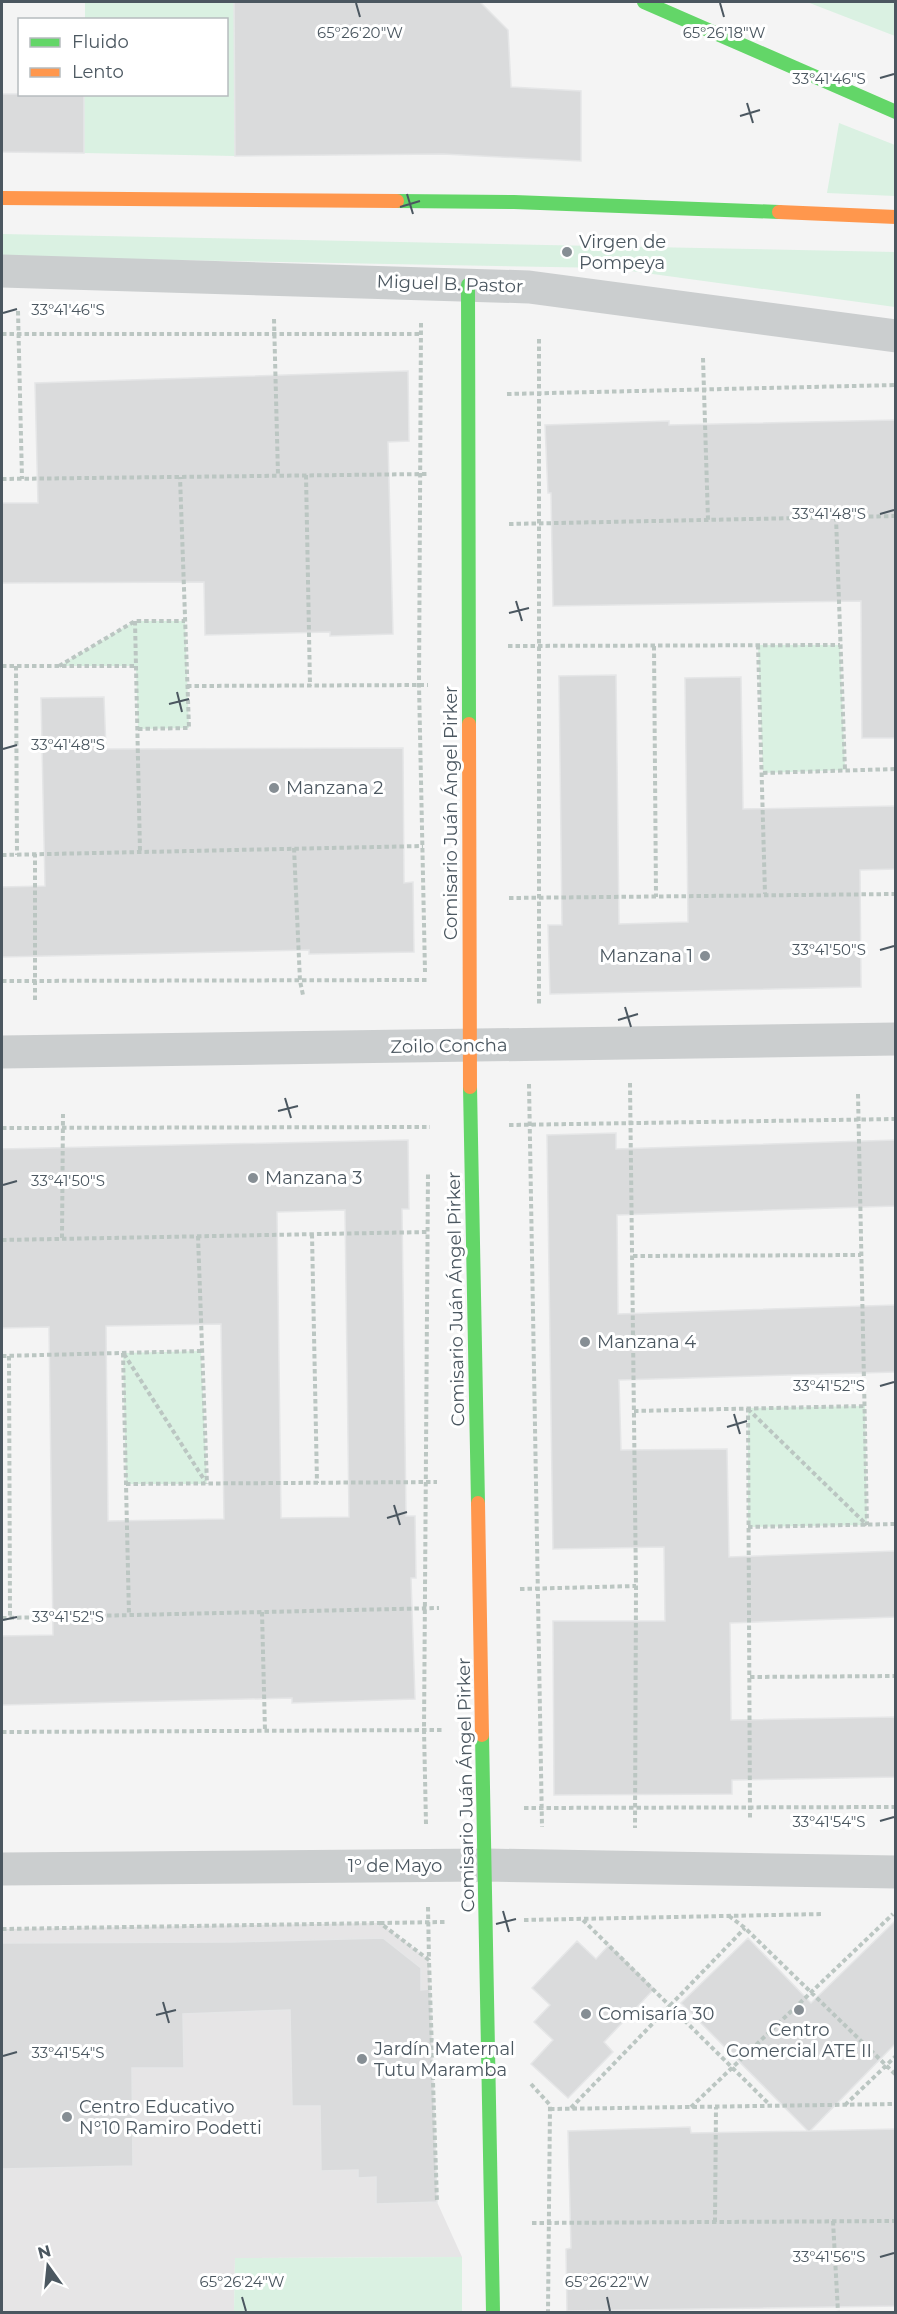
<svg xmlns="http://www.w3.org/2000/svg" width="897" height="2314" font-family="Montserrat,sans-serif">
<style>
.education{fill:#e6e5e6}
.green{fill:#daf1e2}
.building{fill:#dadbdc;stroke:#e5e6e7;stroke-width:1.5;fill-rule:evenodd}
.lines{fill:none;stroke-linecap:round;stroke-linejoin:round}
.path{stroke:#bbc6c2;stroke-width:4;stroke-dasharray:4.5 3;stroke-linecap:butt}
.street{stroke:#cbcecf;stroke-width:33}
.fast{stroke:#63d668;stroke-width:14}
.slow{stroke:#ff974d;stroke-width:14}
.ticks{fill:none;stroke:#4b5760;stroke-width:2}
.poi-dot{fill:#868e94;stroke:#fff;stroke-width:2}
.labels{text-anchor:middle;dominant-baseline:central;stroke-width:6;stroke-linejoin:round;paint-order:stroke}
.poi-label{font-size:18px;fill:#4b5760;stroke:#fff;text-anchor:start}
.street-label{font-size:18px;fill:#4b5760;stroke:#fff}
.ticks-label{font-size:15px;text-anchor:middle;fill:#4b5760;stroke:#fff;stroke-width:6;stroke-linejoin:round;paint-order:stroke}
</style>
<rect width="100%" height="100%" fill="#f4f4f4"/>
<!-- education -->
<path class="education" d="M380,1923L429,1960L437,2202L462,2257L235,2258L234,2312H2V1929Z"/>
<!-- green -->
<path class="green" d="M85,2H234L235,156L84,153V95L226,94V20L85,19Z
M807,2H895V36Z
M839,123L895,145V196L827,193Z
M2,234L895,252V307L609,268L2,257Z
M135,621H185L189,728L138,729L136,666H59Z
M758,645H840L845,770L763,773Z
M201,1351L207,1484H126L123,1353Z
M865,1406L867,1525L748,1527V1408Z
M462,2257V2312H234L235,2258Z"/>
<!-- building -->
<path class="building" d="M234,2H480L508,30L511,87L581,91V161L443,154L235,156Z
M2,94H84V153L2,152Z
M408,371L409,441L388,442L393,634L330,636V632L205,635L204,582L2,583V503H38L35,383Z
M896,420V738H862L861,601L553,606L551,493H548L545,425L669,421V425Z
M616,675L619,924L688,922L685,678L741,677L743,809L896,806V869L860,870L861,987L550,994L548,925H562L559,676Z
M104,697L106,749L403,748L404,883L413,882L414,952L309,954V950L2,957V887L45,886L41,698Z
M616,1133V1149L896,1140V1206L617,1215L618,1314L896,1305V1372L619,1380L621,1450L727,1449L729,1557L896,1551V1617L730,1623L731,1720L896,1717V1777L732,1780V1794L554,1795L553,1621H665L664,1547L553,1549L547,1135Z
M408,1140L409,1209H402L406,1516H415L416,1578H411L415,1699L292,1703V1698L2,1705V1636L53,1635L49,1327L2,1328V1149ZM345,1210L349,1517L281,1518L277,1212ZM221,1324L224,1519L108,1521L106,1326Z
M896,1920V2043L810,2131L896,2129V2306L567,2311L566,2249L571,2248L568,2131L690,2127L691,2133L808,2131L681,2003L748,1938L811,2003Z
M383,1938L421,1968V1990L430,1989L437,2202L376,2204V2177L358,2178V2170L321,2171L320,2106H292L290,2010L183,2014L184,2068H132L133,2166L2,2169V1943L232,1942Z
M577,1941L596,1959L609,1945L654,1989L604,2042L613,2052L568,2098L531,2064L553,2040L534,2022L550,2005L532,1988Z"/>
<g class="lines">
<!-- path -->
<path class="path" d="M18,311L22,479
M274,319L278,475
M421,323L419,685L425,972
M2,334H421
M539,339V1005
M703,358L708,520
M507,394L896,385
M306,475L310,686
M2,479L428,474
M836,517L845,770
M509,524L896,516
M135,621L140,852
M758,645L765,894
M508,646L840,645
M654,646L656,897
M2,666H136
M16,666L17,855
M59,666L135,621H185
M187,686L428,685
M138,729L189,728L180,477
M763,773L896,769
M294,848L300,981L303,995
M2,855L423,846
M509,898L896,894
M2,981L429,980
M35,1000V854
M630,1083L636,1586L635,1828
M529,1084L542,1827
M858,1094L867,1525
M509,1125L896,1119
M2,1128L430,1127
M312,1234L317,1483
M198,1236L207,1484
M62,1238L63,1114
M2,1240L427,1232
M633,1256L861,1255
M123,1353L129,1615
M124,1354L205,1481
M2,1356L201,1351
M9,1356L10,1618
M748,1408L750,1818
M748,1409L867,1525
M634,1411L865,1406
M126,1484L437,1482
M748,1527L896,1524
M520,1589L636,1586
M262,1612L265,1731
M2,1618L439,1608
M750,1677L896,1676
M2,1732L443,1730
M524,1808L896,1807
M426,1824L424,1730L428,1172
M428,1907L429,1960
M729,1916L745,1928L896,2075
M524,1920L823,1914
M583,1920L771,2106
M380,1923L445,1922
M2,1929L380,1923L429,1960L437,2202
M531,2084L550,2105L548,2312
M845,2105L896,2056
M691,2107L893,1914
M571,2108L745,1928
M550,2109L896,2104
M833,2221L838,2312
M715,2222L716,2107
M532,2223L896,2221"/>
<!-- street -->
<path class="street" d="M2,271L529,287L896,336
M2,1052L896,1039
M2,1869L486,1865L896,1872"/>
<!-- fast -->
<path class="fast" d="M644,2L896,112
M397,201L514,202L779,212
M468,285L469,724
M470,1087L478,1503
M482,1735L493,2312"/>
<!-- slow -->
<path class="slow" d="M2,198L397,201
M779,212L896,217
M469,724L470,1087
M478,1503L482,1735"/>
</g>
<!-- ticks -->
<path class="ticks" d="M356,3L360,17M720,3L724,17M880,78L894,74M747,103L753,123M740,116L760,110M407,194L413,214M400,207L420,201M3,313L17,309M880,514L894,510M516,601L522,621M509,613L529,608M177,692L182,712M169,704L189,699M3,749L17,745M880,950L894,946M625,1007L631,1027M618,1020L638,1014M285,1098L291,1118M278,1111L298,1106M3,1185L17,1181M880,1386L894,1382M734,1414L740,1434M727,1427L747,1421M394,1505L400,1525M387,1518L407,1512M3,1620L17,1617M880,1821L894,1817M503,1911L509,1932M496,1924L516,1919M163,2002L169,2023M156,2015L176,2010M3,2056L17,2052M880,2257L894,2253M242,2297L246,2311M607,2297L610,2311"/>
<!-- markers -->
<g class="poi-dot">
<circle cx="567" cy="252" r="6"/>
<circle cx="274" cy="788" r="6"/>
<circle cx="705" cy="956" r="6"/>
<circle cx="253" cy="1178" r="6"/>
<circle cx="585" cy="1342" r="6"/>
<circle cx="799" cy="2010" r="6"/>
<circle cx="586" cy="2014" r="6"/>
<circle cx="362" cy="2059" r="6"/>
<circle cx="67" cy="2117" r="6"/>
</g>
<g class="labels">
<!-- poi labels -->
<g class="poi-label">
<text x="579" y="242">Virgen de<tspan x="579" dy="21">Pompeya</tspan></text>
<text x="286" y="788">Manzana 2</text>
<text x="693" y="956" text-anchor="end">Manzana 1</text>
<text x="265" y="1178">Manzana 3</text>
<text x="597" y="1342">Manzana 4</text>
<text x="598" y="2014">Comisaría 30</text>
<text x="799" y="2030" text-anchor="middle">Centro<tspan x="799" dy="21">Comercial ATE II</tspan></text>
<text x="374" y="2049">Jardín Maternal<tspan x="374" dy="21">Tutu Maramba</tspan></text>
<text x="79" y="2107">Centro Educativo<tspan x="79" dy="21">N°10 Ramiro Podetti</tspan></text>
</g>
<!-- street labels -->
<g class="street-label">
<text transform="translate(450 284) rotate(2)">Miguel B. Pastor</text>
<text transform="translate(451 813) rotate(-90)">Comisario Juán Ángel Pirker</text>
<text transform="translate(449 1046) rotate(-1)">Zoilo Concha</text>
<text transform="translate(456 1299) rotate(-91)">Comisario Juán Ángel Pirker</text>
<text transform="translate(466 1785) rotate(-91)">Comisario Juán Ángel Pirker</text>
<text x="395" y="1866">1º de Mayo</text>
</g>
</g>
<g class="ticks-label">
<text x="360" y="38">65°26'20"W</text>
<text x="724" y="38">65°26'18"W</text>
<text x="829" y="84">33°41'46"S</text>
<text x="68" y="315">33°41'46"S</text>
<text x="829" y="519">33°41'48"S</text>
<text x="68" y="750">33°41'48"S</text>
<text x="829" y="955">33°41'50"S</text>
<text x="68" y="1186">33°41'50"S</text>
<text x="829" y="1391">33°41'52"S</text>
<text x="68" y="1622">33°41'52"S</text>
<text x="829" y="1827">33°41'54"S</text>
<text x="68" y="2058">33°41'54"S</text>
<text x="829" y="2262">33°41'56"S</text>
<text x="242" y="2287">65°26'24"W</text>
<text x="607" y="2287">65°26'22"W</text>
</g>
<!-- border -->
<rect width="897" height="2314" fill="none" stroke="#4b5760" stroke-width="6"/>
<!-- legend -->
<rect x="18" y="18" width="210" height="78" fill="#ffffff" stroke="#b7bcbf" stroke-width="1.5"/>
<rect x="30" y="38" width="30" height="9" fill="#63d668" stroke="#b7bcbf" stroke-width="1.5"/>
<text x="72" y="48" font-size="18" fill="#4b5760">Fluido</text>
<rect x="30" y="68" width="30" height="9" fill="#ff974d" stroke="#b7bcbf" stroke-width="1.5"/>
<text x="72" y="78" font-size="18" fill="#4b5760">Lento</text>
<!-- north arrow -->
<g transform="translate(48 2266) rotate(345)" stroke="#ffffff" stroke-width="4.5" paint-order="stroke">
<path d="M0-4.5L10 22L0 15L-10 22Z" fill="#4b5760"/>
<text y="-9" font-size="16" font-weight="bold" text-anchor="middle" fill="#4b5760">N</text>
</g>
</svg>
